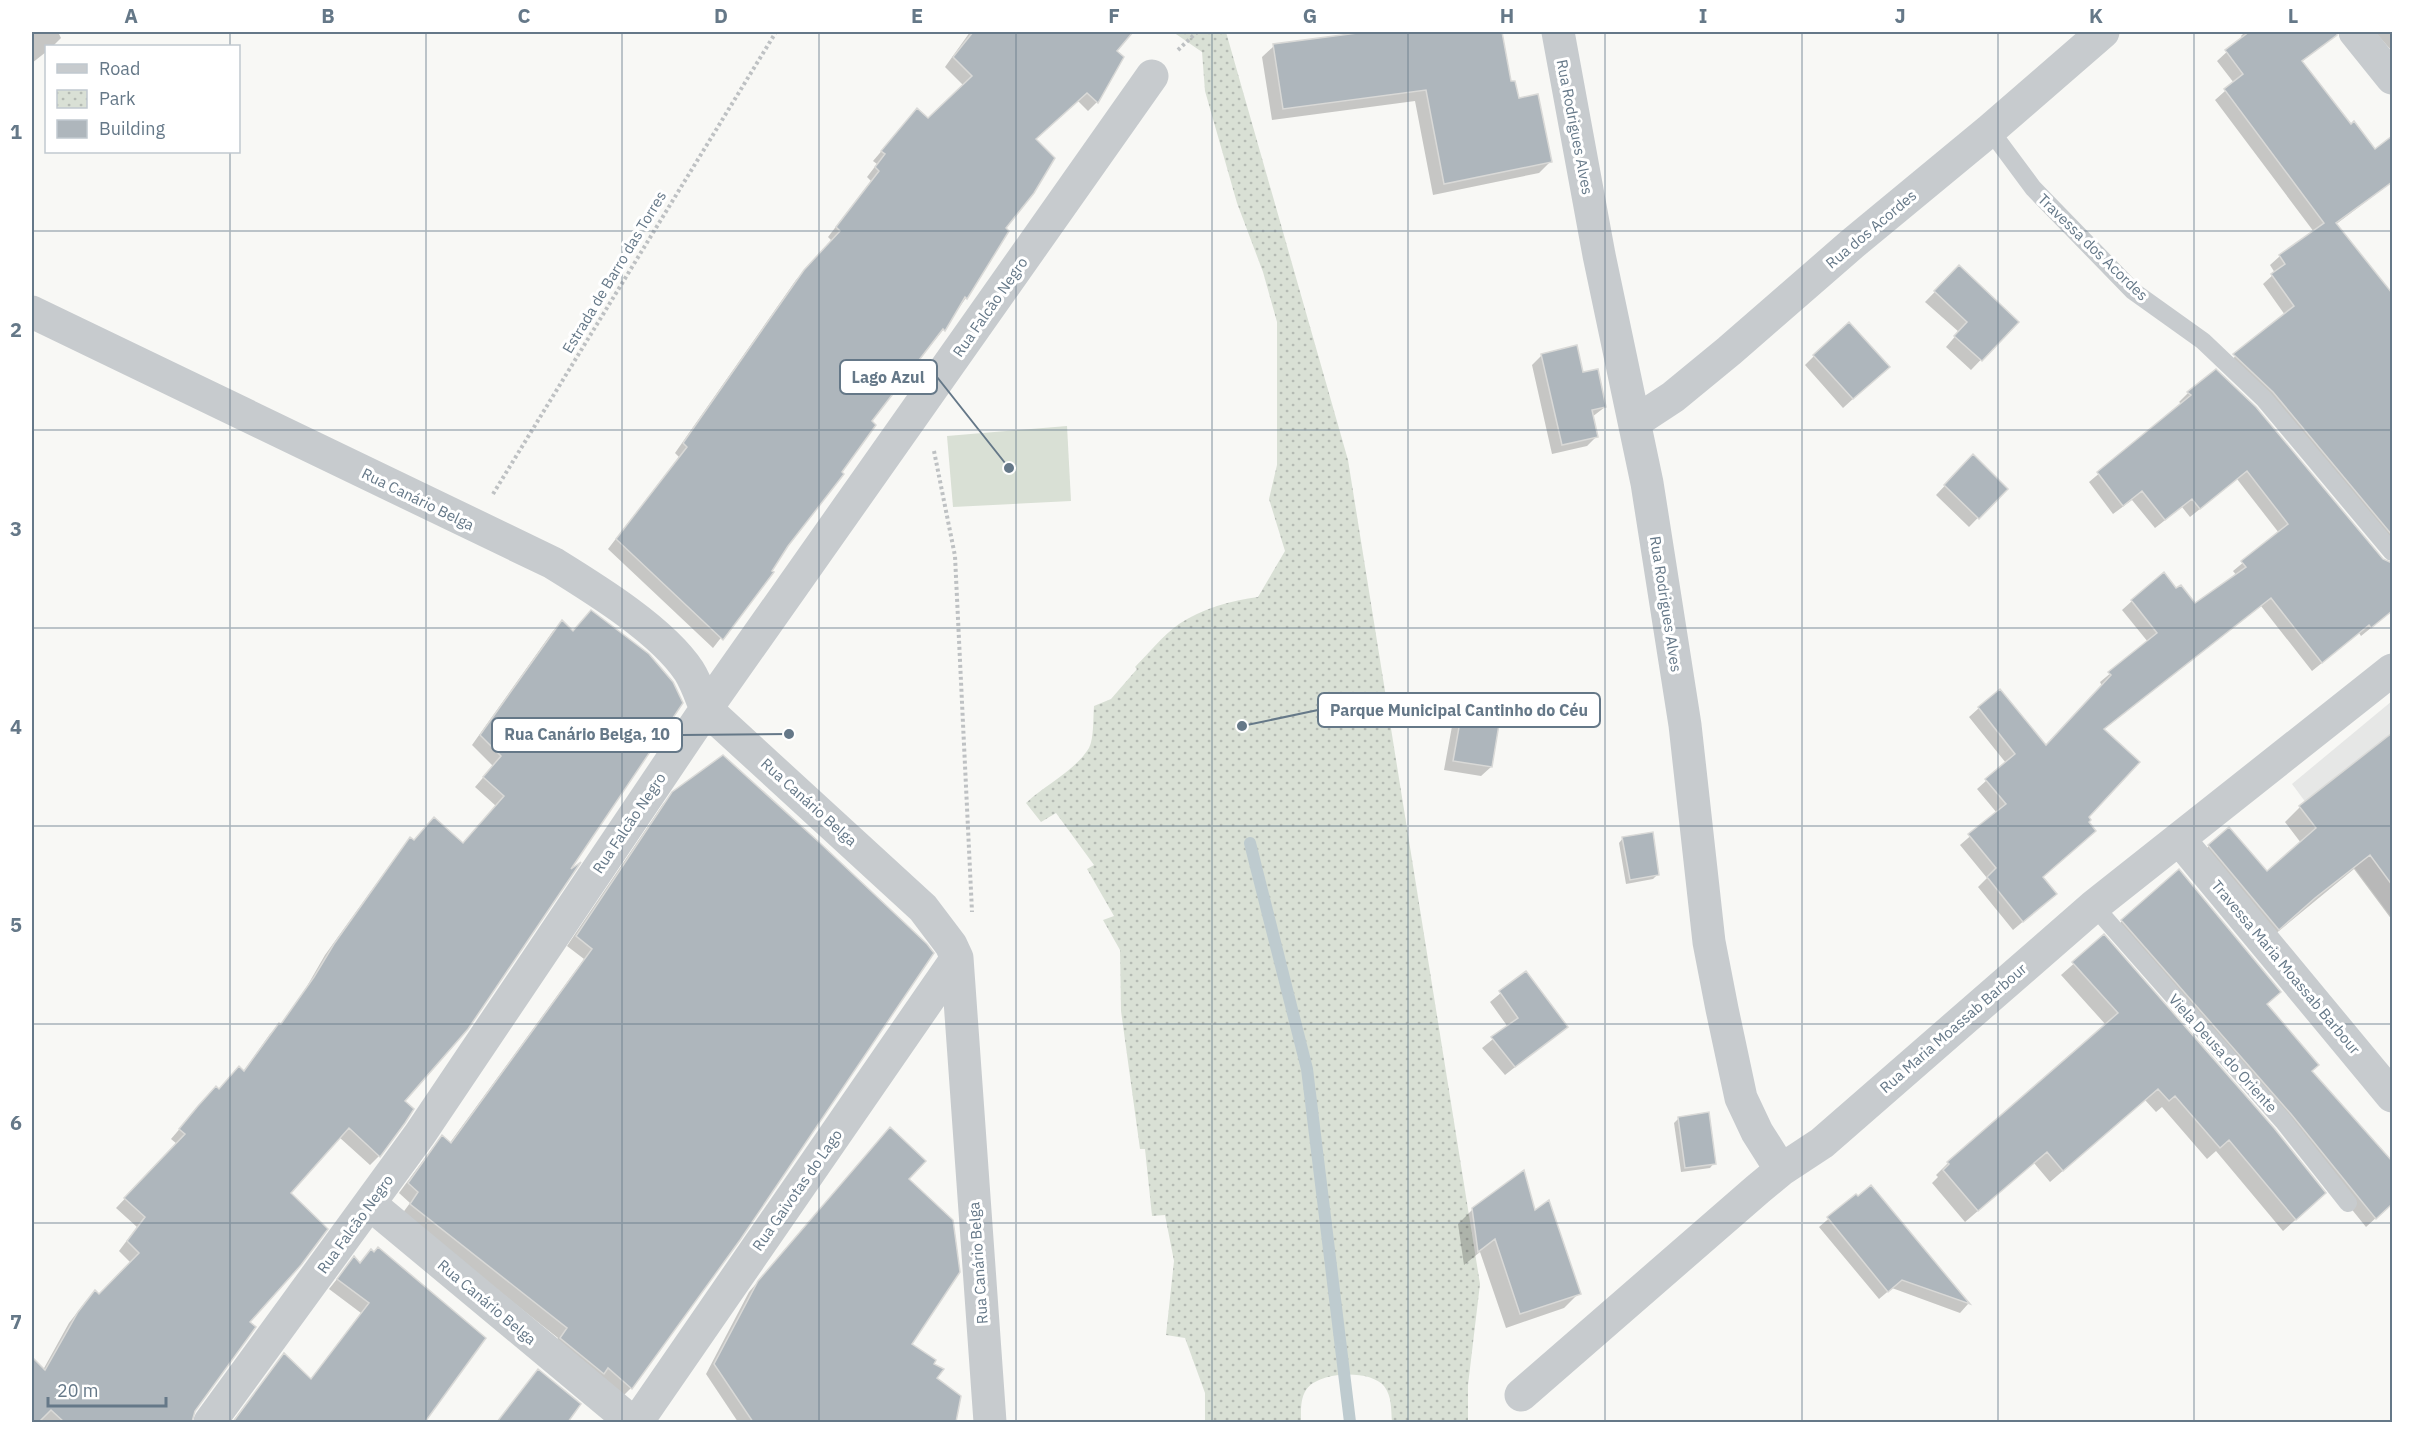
<svg xmlns="http://www.w3.org/2000/svg" width="2424" height="1454" font-family="'IBM Plex Sans',sans-serif">
<style>
.built{fill:#e6e7e6}
.grass{fill:#d9e0d5}
.park{fill:url(#park-dots)}
.shadow{fill:#0003}
.lines{fill:none;stroke-linecap:round;stroke-linejoin:round}
.stream{stroke:#becbcf;stroke-width:12}
.building{fill:#aeb6bc;stroke:#d9d9d7;stroke-width:1.5}
.path{stroke:#bec1c3;stroke-width:4;stroke-dasharray:3 3;stroke-linecap:butt}
.service{stroke:#c7cbce;stroke-width:18}
.minor{stroke:#c7cbce;stroke-width:33}
.grid{fill:none;stroke:#657888;stroke-width:1.5;stroke-opacity:0.55}
.labels{text-anchor:middle;dominant-baseline:central;stroke-width:6;stroke-linejoin:round;paint-order:stroke}
.street-label{font-size:15px;fill:#657888;stroke:#fff}
.leader{fill:none;stroke:#657888;stroke-width:2}
.callout-dot{fill:#657888;stroke:#fff;stroke-width:2}
.callout{fill:#fff;stroke:#657888;stroke-width:2}
.callout-label{font-size:16px;text-anchor:middle;font-weight:bold;fill:#657888}
.neatline{fill:none;stroke:#657888;stroke-width:2}
.grid-label{font-size:20px;text-anchor:middle;font-weight:bold;fill:#657888}
</style>
<defs>
<pattern id="park-dots" width="8" height="8" patternUnits="userSpaceOnUse" patternTransform="scale(1.5)"><rect width="8" height="8" fill="#d9e0d5"/><path d="M2 2h.1M6 6h.1" fill="none" stroke="#b4bab3" stroke-width="1.8" stroke-linecap="round"/></pattern>
</defs>
<rect width="100%" height="100%" fill="#f8f8f5"/>
<!-- built -->
<path class="built" d="M2392,701V918L2292,784Z"/>
<!-- grass -->
<path class="grass" d="M1067,426L1071,501L953,507L947,436Z"/>
<!-- park -->
<path class="park" d="M1173,32H1226L1348,460L1480,1284L1468,1385V1422H1392C1391,1410 1392,1396 1384,1386C1370,1369 1318,1371 1306,1390C1300,1399 1301,1412 1301,1422H1205V1393L1185,1338L1166,1335L1174,1261L1165,1215L1152,1216L1145,1149H1140L1121,1011L1120,950L1103,920L1114,916L1087,869L1094,865L1056,813L1041,822L1026,803C1046,784 1074,772 1089,748C1094,738 1093,718 1094,706L1111,699L1137,669L1135,667C1149,653 1163,635 1179,624C1201,609 1232,600 1258,597L1285,551L1269,499L1277,465V322L1263,272L1237,203L1205,91L1202,52Z"/>
<!-- shadow -->
<path class="shadow" d="M32,32H58L61,38L53,46H46V52L32,63Z
M970,32H1112L1124,40L1115,52L1122,57L1097,102L1088,111L1077,100L1034,140L1004,228L966,298L943,330L870,421L770,571L772,572L713,648L608,549L679,457L675,453L796,280L832,241L828,237L871,181L867,177L877,164L873,161L909,119L928,121L964,86L945,67Z
M1379,32H1500L1510,83L1550,162L1539,173L1433,195L1415,101L1272,120L1262,57L1274,46Z
M2245,32H2335L2325,44L2301,62L2351,126L2375,151L2392,137V182L2335,225L2392,295V558L2225,365L2285,315L2263,284L2275,273L2270,265L2280,256L2314,232L2215,100L2234,83L2217,61L2242,38L2241,36Z
M2375,32H2392V49L2391,50Z
M1959,267L2017,322L1971,370L1946,347L1959,332L1925,302Z
M1542,355L1582,374L1605,407L1592,417L1597,436L1587,446L1552,454L1532,365Z
M1814,356L1878,376L1843,408L1805,365Z
M2216,371L2382,561L2392,564V611L2361,636L2359,633L2312,671L2261,606L2103,730L2087,817L2042,877L2045,903L2013,930L1978,887L1987,878L1960,845L1997,813L1977,789L2006,763L1969,717L1979,708L2045,746L2102,686L2100,682L2148,642L2122,610L2132,601L2175,590L2195,605L2237,576L2233,571L2279,533L2237,479L2190,517L2182,507L2155,528L2132,500L2113,514L2089,482L2182,404L2179,402L2188,393Z
M1973,456L2006,489L1969,527L1936,495Z
M562,622L403,1102L412,1110L379,1156L370,1165L339,1137L289,1193L248,1322L194,1410L190,1422H32V1377L41,1368L43,1370L69,1323L86,1301L95,1292L99,1296L131,1263L119,1251L137,1227L116,1208L177,1144L171,1139L207,1097L243,1072L270,1034L280,1025L306,988L325,955L402,848L411,839L413,841L462,845L496,806L475,787L493,766L472,745L553,631Z
M1464,701L1491,767L1481,776L1444,770L1455,710Z
M2392,735V920L2354,869L2263,944L2194,861L2209,846L2267,874L2301,843L2285,822L2300,807Z
M673,794L631,1388L622,1397L552,1348L558,1338L402,1214L410,1203L399,1193L433,1147L442,1137L449,1144L584,959L567,946L663,804Z
M1623,838L1658,874L1653,879L1626,884L1619,843Z
M2122,921L2266,1005L2310,1071L2392,1163V1203L2366,1227L2282,1123L2113,930Z
M2104,937L2312,1205L2283,1231L2216,1151L2207,1159L2162,1107L2156,1112L2145,1100L2050,1182L2034,1163L1965,1222L1932,1183L1938,1177L1936,1175L1948,1163L2106,1025L2061,975Z
M1525,973L1566,1027L1505,1075L1482,1048L1508,1027L1490,1002Z
M1679,1118L1714,1163L1710,1168L1681,1172L1674,1123Z
M881,1138L907,1179L910,1345L935,1379L960,1396L955,1422H738L706,1374L749,1292Z
M1871,1187L1968,1304L1960,1313L1892,1288L1879,1299L1819,1227L1855,1196L1857,1199Z
M1473,1209L1534,1212L1579,1293L1564,1308L1506,1328L1480,1252L1464,1265L1458,1224Z
M354,1258L359,1264L484,1339L423,1422H232L284,1355L310,1380L361,1313L329,1289Z
M539,1371L579,1405L566,1422H498Z"/>
<g class="lines">
<!-- stream -->
<path class="stream" d="M1250,843L1307,1069L1350,1422"/>
</g>
<!-- building -->
<path class="building" d="M973,32H1133L1117,51L1124,57L1098,103L1087,93L1036,139L1055,158L1034,193L1006,228L1009,231L967,299L965,297L945,331L943,329L872,421L876,425L842,472L844,474L788,546L772,571L774,572L723,640L616,539L687,447L683,443L804,270L840,231L836,227L879,171L875,167L885,154L881,151L917,108L928,118L972,76L953,57Z
M1365,32H1502L1511,81H1515L1519,98L1538,94L1552,162L1444,184L1426,90L1283,109L1273,44Z
M2249,32H2337V35L2302,61L2351,124L2354,121L2375,149L2392,136V182L2336,223L2392,293V535L2273,392L2233,354L2294,306L2271,274L2285,264L2279,255L2324,223L2224,89L2243,74L2225,50Z
M1959,265L2019,322L1982,361L1954,336L1967,322L1934,291Z
M1849,322L1890,367L1853,399L1813,355Z
M1577,345L1583,372L1598,369L1606,407L1592,410L1598,437L1562,445L1541,354Z
M2216,369L2256,407L2383,559L2392,563V611L2371,628L2369,625L2322,663L2271,598L2104,729L2140,762L2089,817L2091,820L2089,822L2096,831L2043,877L2057,894L2023,922L1987,877L1996,868L1968,834L2006,804L1985,779L2015,754L1978,707L2000,689L2046,745L2111,675L2108,672L2157,633L2131,600L2164,572L2176,588L2181,585L2195,603L2246,567L2241,561L2288,524L2247,471L2200,509L2192,499L2165,520L2142,491L2123,506L2097,472L2191,395L2187,392Z
M1973,454L2008,489L1979,519L1944,485Z
M591,610L649,654L673,682L683,703L571,869L581,862L468,1029L405,1101L414,1109L405,1123L380,1157L349,1128L291,1193L328,1229L301,1265L250,1322L256,1327L195,1411L192,1422H64L51,1410L39,1422H32V1357L45,1370L78,1312L95,1290L99,1294L139,1253L127,1241L145,1217L124,1198L185,1134L179,1129L198,1106L216,1086L219,1089L239,1066L244,1071L279,1023L281,1024L314,977L334,944L410,837L414,840L434,817L463,843L504,796L483,777L501,756L480,735L562,620L573,631Z
M1464,699L1502,706L1492,767L1453,761Z
M2392,733V885L2370,855L2315,898L2279,930L2208,845L2229,827L2267,871L2316,828L2299,806Z
M723,755L820,843L927,944L934,953L740,1240L632,1389L608,1368L604,1374L560,1338L567,1328L410,1204L418,1192L408,1183L442,1135L451,1143L592,949L576,936L672,792Z
M1653,832L1659,875L1630,880L1622,837Z
M2179,869L2281,992L2267,1004L2319,1065L2312,1071L2392,1161V1204L2376,1219L2291,1114L2121,920Z
M2104,934L2274,1128L2326,1193L2296,1220L2229,1140L2220,1148L2175,1096L2169,1101L2158,1089L2063,1171L2047,1152L1978,1211L1943,1170L1949,1164L1947,1162L2118,1013L2072,962Z
M1526,971L1568,1027L1515,1067L1491,1037L1518,1018L1499,991Z
M1709,1112L1716,1164L1685,1168L1678,1117Z
M890,1127L926,1161L909,1179L953,1220L960,1272L912,1344L936,1360L934,1364L944,1369L937,1378L961,1396L956,1422H753L714,1364L758,1281Z
M1524,1170L1535,1210L1549,1200L1581,1294L1520,1314L1495,1239L1478,1252L1472,1208Z
M1871,1185L1970,1304L1902,1280L1888,1292L1827,1217L1856,1194L1858,1196Z
M378,1247L486,1338L425,1422H233L284,1353L311,1379L369,1303L337,1279L354,1256L360,1263L371,1249L374,1252Z
M538,1369L581,1404L568,1422H497Z"/>
<g class="lines">
<!-- path -->
<path class="path" d="M1178,50L1197,32
M934,451L955,556L972,912
M493,494L776,32"/>
<!-- service -->
<path class="service" d="M1990,130L2033,188L2133,291L2203,341L2264,399L2392,552
M2094,906L2283,1121L2348,1203"/>
<!-- minor -->
<path class="minor" d="M1558,32L1599,255L1647,483L1685,725L1709,942L1722,1009L1741,1098L1757,1132L1781,1170
M2355,32L2392,78
M32,312L553,563C595,589 662,630 689,671C696,682 701,697 706,709L923,908L951,945L957,958L990,1422
M1635,422L1673,397L1729,351L1852,244L1990,130L2103,32
M2179,839L2392,1096
M370,1204L632,1422
M1521,1395L1758,1189L1781,1170L1822,1143L2094,906L2392,670
M210,1422L420,1134L706,709L1152,76
M637,1422L957,958"/>
</g>
<!-- grid -->
<path class="grid" d="M230,32V46M426,32V1422M622,32V1422M819,32V1422M1016,32V1422M1212,32V1422M1408,32V1422M1605,32V1422M1802,32V1422M1998,32V1422M2194,32V1422M230,152V1422M32,231H2392M32,430H2392M32,628H2392M32,826H2392M32,1024H2392M32,1223H2392"/>
<g class="labels">
<!-- street labels -->
<g class="street-label">
<text transform="translate(1575 127) rotate(79)">Rua Rodrigues Alves</text>
<text transform="translate(1871 229) rotate(-40)">Rua dos Acordes</text>
<text transform="translate(2093 247) rotate(44)">Travessa dos Acordes</text>
<text transform="translate(614 272) rotate(-59)">Estrada de Barro das Torres</text>
<text transform="translate(990 307) rotate(-55)">Rua Falcão Negro</text>
<text transform="translate(418 499) rotate(26)">Rua Canário Belga</text>
<text transform="translate(1666 604) rotate(81)">Rua Rodrigues Alves</text>
<text transform="translate(809 802) rotate(42)">Rua Canário Belga</text>
<text transform="translate(629 823) rotate(-56)">Rua Falcão Negro</text>
<text transform="translate(2286 967) rotate(50)">Travessa Maria Moassab Barbour</text>
<text transform="translate(1953 1028) rotate(-41)">Rua Maria Moassab Barbour</text>
<text transform="translate(2223 1053) rotate(48)">Viela Deusa do Oriente</text>
<text transform="translate(797 1190) rotate(-55)">Rua Gaivotas do Lago</text>
<text transform="translate(355 1224) rotate(-54)">Rua Falcão Negro</text>
<text transform="translate(978 1263) rotate(-94)">Rua Canário Belga</text>
<text transform="translate(487 1302) rotate(40)">Rua Canário Belga</text>
</g>
</g>
<!-- callouts -->
<path class="leader" d="M1009 468L937 377M1242 726L1318 710M789 734L682 735"/>
<g class="callout-dot">
<circle cx="1009" cy="468" r="6"/>
<circle cx="1242" cy="726" r="6"/>
<circle cx="789" cy="734" r="6"/>
</g>
<g class="callout">
<rect x="840" y="360" width="97" height="34" rx="6"/>
<rect x="1318" y="693" width="282" height="34" rx="6"/>
<rect x="492" y="718" width="190" height="34" rx="6"/>
</g>
<g class="callout-label">
<text x="888" y="383">Lago Azul</text>
<text x="1459" y="716">Parque Municipal Cantinho do Céu</text>
<text x="587" y="740">Rua Canário Belga, 10</text>
</g>
<!-- border -->
<rect width="2424" height="1454" fill="none" stroke="#ffffff" stroke-width="66"/>
<!-- legend -->
<rect x="45" y="45" width="195" height="108" fill="#ffffff" stroke="#c1c9cf" stroke-width="1.5"/>
<rect x="57" y="64" width="30" height="9" fill="#c7cbce" stroke="#c1c9cf" stroke-width="1.5"/>
<text x="99" y="75" font-size="18" fill="#657888">Road</text>
<rect x="57" y="90" width="30" height="18" fill="url(#park-dots)" stroke="#c1c9cf" stroke-width="1.5"/>
<text x="99" y="105" font-size="18" fill="#657888">Park</text>
<rect x="57" y="120" width="30" height="18" fill="#aeb6bc" stroke="#c1c9cf" stroke-width="1.5"/>
<text x="99" y="135" font-size="18" fill="#657888">Building</text>
<!-- scale -->
<path d="M48 1397v9h118v-9" fill="none" stroke="#657888" stroke-width="3"/>
<text x="57" y="1397" font-size="18" fill="#657888" stroke="#ffffff" stroke-width="4.5" paint-order="stroke">20 m</text>
<rect x="33" y="33" width="2358" height="1388" class="neatline"/>
<g class="grid-label">
<text x="131" y="23">A</text>
<text x="328" y="23">B</text>
<text x="524" y="23">C</text>
<text x="721" y="23">D</text>
<text x="917" y="23">E</text>
<text x="1114" y="23">F</text>
<text x="1310" y="23">G</text>
<text x="1507" y="23">H</text>
<text x="1703" y="23">I</text>
<text x="1900" y="23">J</text>
<text x="2096" y="23">K</text>
<text x="2293" y="23">L</text>
<text x="16" y="139">1</text>
<text x="16" y="337">2</text>
<text x="16" y="536">3</text>
<text x="16" y="734">4</text>
<text x="16" y="932">5</text>
<text x="16" y="1130">6</text>
<text x="16" y="1329">7</text>
</g>
</svg>
